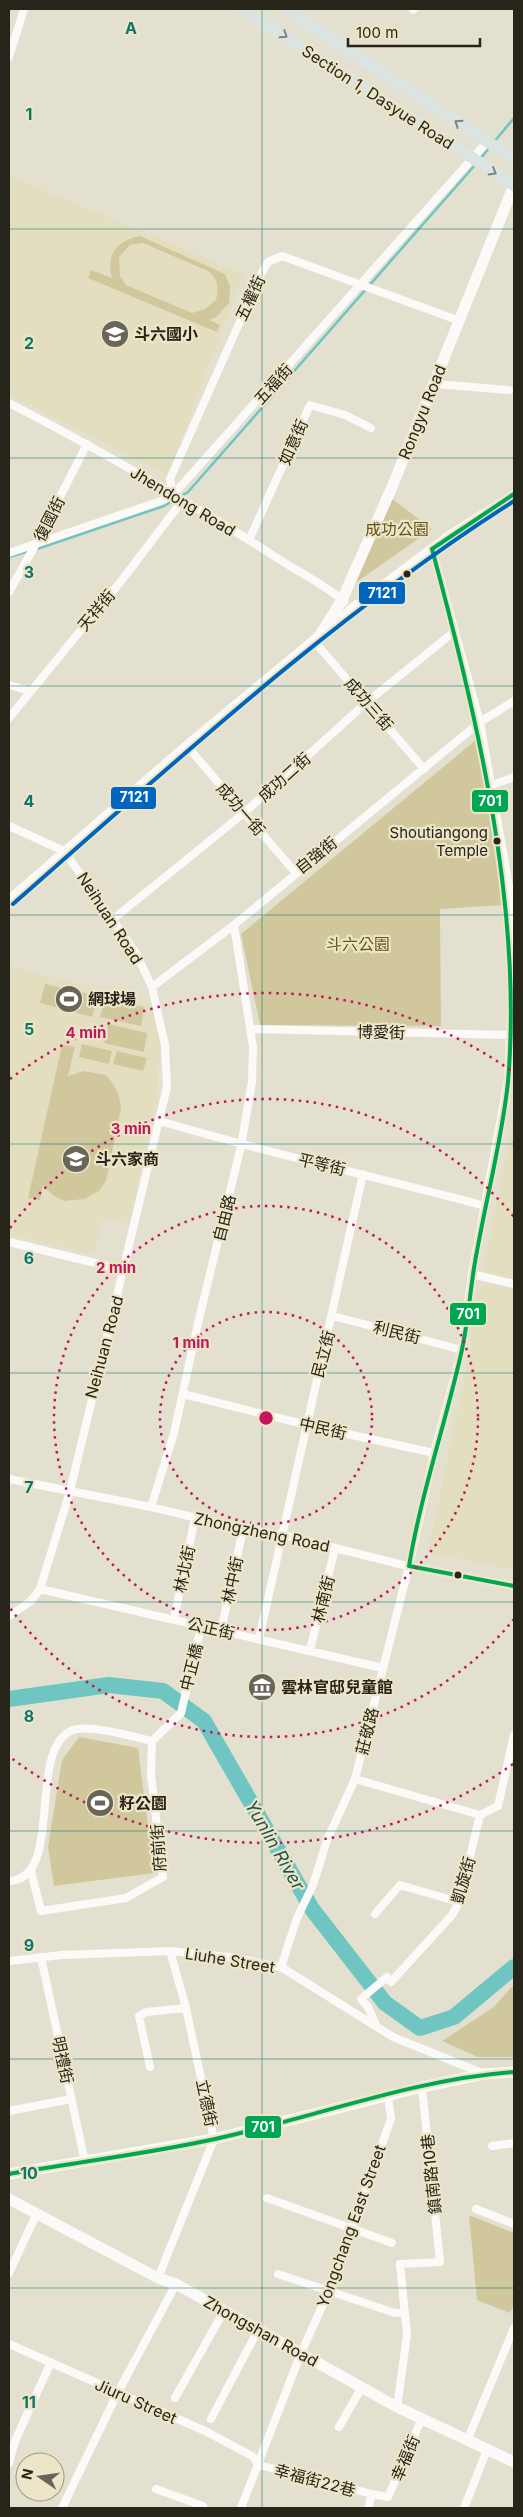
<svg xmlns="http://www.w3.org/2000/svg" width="523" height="2517" font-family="Inter,'Noto Sans TC',sans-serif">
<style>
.built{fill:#e4dec1}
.green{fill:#d1c79d;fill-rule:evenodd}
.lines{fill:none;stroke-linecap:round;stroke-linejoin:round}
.stream{stroke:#6ec5c1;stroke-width:2.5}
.river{stroke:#6ec5c1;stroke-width:16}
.street{stroke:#fbfaf8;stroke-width:8}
.secondary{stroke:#fbfaf8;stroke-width:11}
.primary{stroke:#dbe4e1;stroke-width:12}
.bus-1-casing{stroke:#ece5c7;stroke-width:8}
.bus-2-casing{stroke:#ece5c7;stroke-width:8}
.bus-1{stroke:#00a651;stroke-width:4}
.bus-2{stroke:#0065bd;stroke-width:4}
.oneway{stroke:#81847e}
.grid{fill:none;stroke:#0f766e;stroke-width:1;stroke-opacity:0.55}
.ring{fill:none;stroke:#c2185b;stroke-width:2.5;stroke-dasharray:2.5 5}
.bus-dot{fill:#27251a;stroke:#ece5c7;stroke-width:2}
.labels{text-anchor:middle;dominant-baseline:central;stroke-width:4.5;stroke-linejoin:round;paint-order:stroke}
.bus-label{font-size:15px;fill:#27251a;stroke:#ece5c7;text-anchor:end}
.street-label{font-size:16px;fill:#27251a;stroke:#ece5c7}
.poi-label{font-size:16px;font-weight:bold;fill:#27251a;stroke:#ece5c7;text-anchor:start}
.park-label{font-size:16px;fill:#635616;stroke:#ece5c7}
.water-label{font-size:18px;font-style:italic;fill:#1d5252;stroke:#ece5c7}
.grid-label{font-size:16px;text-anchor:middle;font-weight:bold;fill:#0f766e;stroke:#ece5c7;stroke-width:4.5;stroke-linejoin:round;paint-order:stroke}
.centre{fill:#c2185b;stroke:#ece5c7;stroke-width:2.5}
.ring-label{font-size:15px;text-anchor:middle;font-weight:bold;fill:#c2185b;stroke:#ece5c7;stroke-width:4.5;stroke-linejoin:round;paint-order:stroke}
.line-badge{stroke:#ece5c7;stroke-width:2}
.badge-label{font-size:14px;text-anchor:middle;font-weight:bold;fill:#fff}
</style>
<rect width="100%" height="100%" fill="#e4e0cf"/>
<!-- built -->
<path class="built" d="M9,176L243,274L168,476L9,394Z
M9,966L153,1004L160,1046L157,1100L129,1224L103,1218L94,1255L9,1234Z
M514,1115V1279L482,1273Z
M490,1284L514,1290V1570L428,1552L469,1355L476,1291Z"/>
<!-- green -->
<path class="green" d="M140,236L225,274L230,286L229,303L216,317L209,320L220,325L217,332L88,278L91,270L112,278C106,254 116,241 140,236ZM143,243L208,271C218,279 219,287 216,300L205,309L192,313L126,285L120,276L119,257L130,245Z
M387,495L432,529L354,584Z
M482,735L502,879L503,905L440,909L441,1026L260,1025L241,934Z
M45,984L99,996L92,1017L40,1003Z
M105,999L144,1007L141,1026L100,1017Z
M108,1024L147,1033L144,1052L104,1043Z
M82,1044L112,1051L109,1064L79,1057Z
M62,1045L75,1047L68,1076L84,1071L106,1075C115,1085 120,1094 121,1108L106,1181L99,1191L84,1199L64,1201L54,1196L43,1185L40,1200L28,1198Z
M117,1051L147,1058L143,1071L113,1064Z
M79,1737L138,1748L154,1873L54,1886L48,1847L62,1760Z
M514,1984V2057H478L442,2041L494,2007Z
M469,2215L514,2233V2303L510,2313L477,2300Z"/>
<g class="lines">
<!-- stream -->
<path class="stream" d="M494,142L514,118
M480,159L489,148
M37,549L164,506L188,492L475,165
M9,557L29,551"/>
<!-- river -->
<path class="river" d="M9,1699L109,1685L163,1691L204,1721L312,1909L385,2003L420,2028L454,2017L514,1967"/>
<!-- street -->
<path class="street" d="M413,10L414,9
M9,57L24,9
M434,384L509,390
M9,403C100,450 188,501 274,556C293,569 330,587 344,602
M173,495L170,479L262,272L268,262L282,256L460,321
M249,540L310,405L345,415L371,428
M9,553L161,501L173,495L487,142
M9,592L37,542L87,444
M313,640L424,769
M9,685L29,691
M9,718L122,580L182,501
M186,745L295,872
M492,785L514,777
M9,826L64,851L136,953L152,987L158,1014L165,1045L167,1087L70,1491L40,1589L31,1601L9,1616
M9,899L186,745L350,609L449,535L514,494
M112,920L244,813L367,702L455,631
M152,987L234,925L480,722L514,701
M251,1029L511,1035
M160,1121C267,1153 377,1177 485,1206
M9,1242L124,1270
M472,1274L514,1284
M333,1316L462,1350
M183,1394L307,1425L434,1453
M9,1479L151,1507L243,1529L283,1535L399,1564L514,1586
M151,1507L174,1433L198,1323L241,1146L252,1082L253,1047L234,925
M40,1589L383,1668
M174,1619L195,1518
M221,1631L243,1529
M259,1639L363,1174
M310,1650L335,1548
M355,1779L480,1815
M480,1815L498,1806L514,1735
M31,1871L41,1911L126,1898L163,1877L151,1775L152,1741
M9,1881C66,1878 25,1749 73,1730C89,1724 134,1737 152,1741L181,1713L201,1627
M375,1914L400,1885L459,1902
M41,1957L85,2162
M9,1961L62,1955L170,1951L229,1957L281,1967L393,2037L482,2073
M281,1967L297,1918L313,1885L327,1840L355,1779L409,1566L434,1453L462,1350L472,1274L508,1080L512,989L509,886L480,722L432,549
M376,2025L368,2007L361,1999L387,1977L391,1982L452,1915L459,1902L480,1815
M150,2067L139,2016L146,2012L186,2008
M9,2111L71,2099
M492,2146L514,2143
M267,2198L392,2243
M476,2209L514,2224
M9,2273L36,2215
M278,2274L395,2313H404
M158,2278L214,2139L186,2008L170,1951
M9,2344L205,2431L252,2456L259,2465L372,2494
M175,2398L224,2311
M397,2407L407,2335L400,2264L440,2262L422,2087
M211,2419L258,2330
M339,2427L362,2387
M467,2441L514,2328
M9,2463L15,2441L51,2362
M156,2489L203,2506L202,2508
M62,2508L117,2394L176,2284
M241,2508L301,2353L329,2291L391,2119L388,2096
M368,2508L372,2494L388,2497L422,2418
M464,2508L487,2450"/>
<!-- secondary -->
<path class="secondary" d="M320,635L342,600L392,487L514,185
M9,2174L214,2139L422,2087L484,2074L514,2072
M9,2199L158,2278L176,2284L397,2407L514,2462"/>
<!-- primary -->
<path class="primary" d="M243,9L514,185
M285,9L514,159"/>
<defs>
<path id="bus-1" d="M432,549L514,494
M409,1566C421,1494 445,1425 461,1354C469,1320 470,1285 477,1251C487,1195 502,1139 508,1082C523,908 477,716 432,549
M409,1566L514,1586
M9,2174C77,2162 147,2154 215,2139C312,2118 414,2079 514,2072"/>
<path id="bus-2" d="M13,904C174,763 333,616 514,501"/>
</defs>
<!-- bus-1 casing -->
<use href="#bus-1" class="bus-1-casing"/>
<!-- bus-2 casing -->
<use href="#bus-2" class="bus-2-casing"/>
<!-- bus-1 -->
<use href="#bus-1" class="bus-1"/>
<!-- bus-2 -->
<use href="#bus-2" class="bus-2"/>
</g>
<!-- one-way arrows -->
<defs><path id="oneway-chevron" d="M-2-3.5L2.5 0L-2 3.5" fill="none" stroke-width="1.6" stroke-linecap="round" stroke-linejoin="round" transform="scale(1.25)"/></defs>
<g class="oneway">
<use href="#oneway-chevron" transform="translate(284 35) rotate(33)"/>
<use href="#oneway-chevron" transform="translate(458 123) rotate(-146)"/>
<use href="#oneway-chevron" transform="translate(493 172) rotate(31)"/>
</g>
<!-- grid -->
<path class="grid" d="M262,9V2508M9,229H514M9,458H514M9,686H514M9,915H514M9,1144H514M9,1373H514M9,1602H514M9,1831H514M9,2059H514M9,2288H514"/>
<!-- distance rings -->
<g class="ring">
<circle cx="266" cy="1418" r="106"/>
<circle cx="266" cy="1418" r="212"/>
<path d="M514 1619A319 319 0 0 1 10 1608M10 1228A319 319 0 0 1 514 1217"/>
<path d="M513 1764A425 425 0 0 1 10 1757M10 1079A425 425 0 0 1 513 1072"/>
</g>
<!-- icons -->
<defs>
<symbol id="school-disc" viewBox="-11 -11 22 22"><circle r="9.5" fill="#696659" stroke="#ece5c7"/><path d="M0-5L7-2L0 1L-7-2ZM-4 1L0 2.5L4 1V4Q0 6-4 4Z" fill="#fff"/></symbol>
<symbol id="stadium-disc" viewBox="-11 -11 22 22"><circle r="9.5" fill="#696659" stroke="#ece5c7"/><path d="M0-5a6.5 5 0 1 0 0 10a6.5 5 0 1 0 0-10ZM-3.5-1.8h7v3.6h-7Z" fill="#fff"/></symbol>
<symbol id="museum-disc" viewBox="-11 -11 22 22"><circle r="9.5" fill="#696659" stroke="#ece5c7"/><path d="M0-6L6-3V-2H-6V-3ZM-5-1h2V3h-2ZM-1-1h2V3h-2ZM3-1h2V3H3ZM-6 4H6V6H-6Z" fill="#fff"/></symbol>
</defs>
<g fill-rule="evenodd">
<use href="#school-disc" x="99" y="318" width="32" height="32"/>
<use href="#stadium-disc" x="53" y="983" width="32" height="32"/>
<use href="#school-disc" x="60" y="1143" width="32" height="32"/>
<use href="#museum-disc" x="246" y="1671" width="32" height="32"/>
<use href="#stadium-disc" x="84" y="1787" width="32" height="32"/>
</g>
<!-- markers -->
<g class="bus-dot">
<circle cx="407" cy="574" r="4.5"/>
<circle cx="497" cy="841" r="4.5"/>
<circle cx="458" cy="1575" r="4.5"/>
</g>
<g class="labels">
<!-- bus labels -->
<g class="bus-label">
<text x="488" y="832">Shoutiangong<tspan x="488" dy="18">Temple</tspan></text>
</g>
<!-- street labels -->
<g class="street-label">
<text transform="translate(378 97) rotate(33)">Section 1, Dasyue Road</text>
<text transform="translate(250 298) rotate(-65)">五權街</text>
<text transform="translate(273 384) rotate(-48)">五福街</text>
<text transform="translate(422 412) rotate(-68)">Rongyu Road</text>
<text transform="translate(293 442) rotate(-66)">如意街</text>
<text transform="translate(183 501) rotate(31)">Jhendong Road</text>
<text transform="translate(49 519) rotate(-63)">復國街</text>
<text transform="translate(96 610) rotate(-50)">天祥街</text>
<text transform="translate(369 704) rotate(49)">成功三街</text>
<text transform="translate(284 777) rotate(-42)">成功二街</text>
<text transform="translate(241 809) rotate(49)">成功一街</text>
<text transform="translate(316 855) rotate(-39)">自強街</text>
<text transform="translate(110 918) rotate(57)">Neihuan Road</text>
<text transform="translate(381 1032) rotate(1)">博愛街</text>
<text transform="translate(322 1164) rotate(13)">平等街</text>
<text transform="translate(224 1218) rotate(-76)">自由路</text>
<text transform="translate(397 1332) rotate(14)">利民街</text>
<text transform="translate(104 1347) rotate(-75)">Neihuan Road</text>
<text transform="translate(323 1354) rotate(-75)">民立街</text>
<text transform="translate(323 1428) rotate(13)">中民街</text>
<text transform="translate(262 1532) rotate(12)">Zhongzheng Road</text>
<text transform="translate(184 1569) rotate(-78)">林北街</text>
<text transform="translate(232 1580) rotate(-78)">林中街</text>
<text transform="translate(323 1599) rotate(-76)">林南街</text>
<text transform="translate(211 1628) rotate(13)">公正街</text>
<text transform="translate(191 1667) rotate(-76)">中正橋</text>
<text transform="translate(367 1731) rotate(-76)">莊敬路</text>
<text transform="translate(158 1848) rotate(-94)">府前街</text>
<text transform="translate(463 1880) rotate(-74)">凱旋街</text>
<text transform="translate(230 1960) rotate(9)">Liuhe Street</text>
<text transform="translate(63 2060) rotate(78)">明禮街</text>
<text transform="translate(207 2103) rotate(78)">立德街</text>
<text transform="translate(431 2174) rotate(-96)">鎮南路10巷</text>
<text transform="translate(351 2226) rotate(-70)">Yongchang East Street</text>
<text transform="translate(261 2331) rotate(29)">Zhongshan Road</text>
<text transform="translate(136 2401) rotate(24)">Jiuru Street</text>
<text transform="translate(405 2458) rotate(-67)">幸福街</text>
<text transform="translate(315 2480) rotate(15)">幸福街22巷</text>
</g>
<!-- poi labels -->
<g class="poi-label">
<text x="134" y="334">斗六國小</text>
<text x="88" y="999">網球場</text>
<text x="95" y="1159">斗六家商</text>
<text x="281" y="1687">雲林官邸兒童館</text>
<text x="119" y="1803">籽公園</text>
</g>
<!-- park labels -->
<g class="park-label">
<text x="397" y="529">成功公園</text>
<text x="358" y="944">斗六公園</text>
</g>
<!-- water labels -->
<g class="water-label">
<text transform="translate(275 1845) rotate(60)">Yunlin River</text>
</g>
</g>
<g class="grid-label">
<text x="131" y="34">A</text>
<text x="29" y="120">1</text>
<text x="29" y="349">2</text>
<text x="29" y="578">3</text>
<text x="29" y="807">4</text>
<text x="29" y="1035">5</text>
<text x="29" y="1264">6</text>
<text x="29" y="1493">7</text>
<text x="29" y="1722">8</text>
<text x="29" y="1951">9</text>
<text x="29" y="2179">10</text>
<text x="29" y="2408">11</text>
</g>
<circle cx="266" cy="1418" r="8" class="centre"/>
<g class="ring-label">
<text x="86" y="1038">4 min</text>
<text x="131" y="1134">3 min</text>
<text x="116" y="1273">2 min</text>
<text x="191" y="1348">1 min</text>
</g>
<g class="line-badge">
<rect x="358" y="581" width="48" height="24" rx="5" fill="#0065bd"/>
<rect x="110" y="786" width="47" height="24" rx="5" fill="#0065bd"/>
<rect x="471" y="789" width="38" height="24" rx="5" fill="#00a651"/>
<rect x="449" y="1302" width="38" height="24" rx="5" fill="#00a651"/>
<rect x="244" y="2115" width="38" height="24" rx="5" fill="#00a651"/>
</g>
<g class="badge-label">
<text x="382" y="598">7121</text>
<text x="134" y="802">7121</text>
<text x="490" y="806">701</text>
<text x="468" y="1319">701</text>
<text x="263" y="2132">701</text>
</g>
<!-- border -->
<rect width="523" height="2517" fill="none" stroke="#27251a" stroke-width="20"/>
<!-- north arrow -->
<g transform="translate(40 2477) rotate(283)"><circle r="24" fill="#ece5c7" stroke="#9d9882"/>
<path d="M0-4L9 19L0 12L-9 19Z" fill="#696659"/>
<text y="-8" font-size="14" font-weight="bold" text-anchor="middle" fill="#27251a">N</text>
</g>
<!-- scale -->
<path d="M348 38v8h132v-8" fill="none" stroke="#27251a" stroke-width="2.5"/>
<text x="356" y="38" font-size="15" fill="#27251a" stroke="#ece5c7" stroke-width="4" paint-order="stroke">100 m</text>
</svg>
